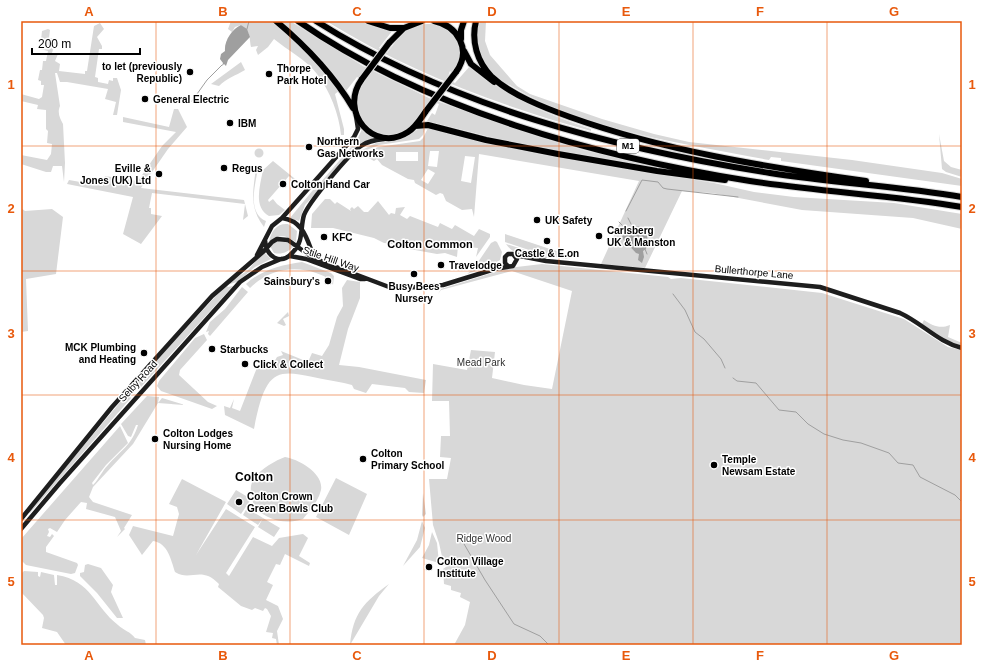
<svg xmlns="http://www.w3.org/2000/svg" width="983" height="666" font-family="Arial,sans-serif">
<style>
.green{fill:#d8d8d8;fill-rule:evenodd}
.water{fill:#9f9f9f}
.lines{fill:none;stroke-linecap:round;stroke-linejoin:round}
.stream{stroke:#9f9f9f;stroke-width:1}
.highway-casing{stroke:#dbdbdb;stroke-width:8}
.secondary{stroke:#1e1e1e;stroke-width:4.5}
.highway{stroke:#000;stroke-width:6}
.highway-bridge-casing{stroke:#dbdbdb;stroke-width:8;stroke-linecap:butt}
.highway-bridge{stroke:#000;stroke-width:6}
.grid{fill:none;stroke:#e8590c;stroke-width:1;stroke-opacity:0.55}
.poi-dot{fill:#000;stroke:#fff;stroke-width:1.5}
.labels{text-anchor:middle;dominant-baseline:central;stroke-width:3;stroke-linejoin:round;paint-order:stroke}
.shield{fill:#fff;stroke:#4c4c4c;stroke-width:1}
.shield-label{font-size:9px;font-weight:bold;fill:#000}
.poi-label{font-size:10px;font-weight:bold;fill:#000;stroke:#fff;text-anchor:start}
.street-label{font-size:10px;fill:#000;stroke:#fff}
.park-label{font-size:10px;fill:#2f2f2f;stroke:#fff}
.neighbourhood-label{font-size:11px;font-weight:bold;fill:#000;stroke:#fff}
.quarter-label{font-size:12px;font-weight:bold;fill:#000;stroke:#fff}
.neatline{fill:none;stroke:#e8590c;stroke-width:1.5}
.grid-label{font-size:13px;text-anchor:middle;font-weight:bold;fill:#e8590c}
</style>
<rect width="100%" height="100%" fill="#fff"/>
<!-- green -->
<path class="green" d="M231,21H245L248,23L250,21H272L310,56L339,91L335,94L344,129V135H341C339,114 330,91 317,74C307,60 287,50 274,39L268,47L258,55L256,50L258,46L251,47C249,36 251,32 241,25L235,27L232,32L228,29Z
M281,21H290L363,66L431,99L536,136L583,150L664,169L510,142L427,121L432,113L435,115L439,104L431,101C423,111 416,124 404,131C381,144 354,124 357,98C358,91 361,87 365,81L357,77L346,91L319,57Z
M326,21H362L375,27L393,30L379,48L387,53C394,44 400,34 410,28C433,17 468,30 460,59C458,64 455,68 452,73L450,71L447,79L455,83L470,66C505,96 547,115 591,129V131C497,105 409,72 326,21Z
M480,21H486L485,41L490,55L517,86L530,94L602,119L654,134L689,142L852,160L942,173L962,179V186L781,161V158L771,157L769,160C687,144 586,131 513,87C506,83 496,79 490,72C477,57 477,43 476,24L479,25Z
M100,23L104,29L97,37L102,46V49H99L95,77L98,78V82L108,84L109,80L113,81V78H117L121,90L117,115H113L116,102L105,99L108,89L67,82H60L57,73H55L60,106C57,113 60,118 63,124L65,163L64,182L62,166H53L51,172H46L21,164V155L47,160L51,154L52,144L47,143L48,131L46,129V110L37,109L38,105L21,101V94L39,99L42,97L44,85H41V81L38,80L40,70H42L43,61H46L48,51L40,49L42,31L48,29L50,30L49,38L56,39L52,53L58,54L55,61L60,64L59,71L85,74V71H87L94,26Z
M241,62L245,70C235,76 227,78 219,86L211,84Z
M174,109H178L187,127L168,149L141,188L244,200L248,216L243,220L245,204L152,193L149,208H151V214L162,216L141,244L123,234L133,197L67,184L69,180L103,186L105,176L138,181L162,146L176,132L123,122V117L169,127Z
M420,128H425L423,135L419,139L379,145L364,151L362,150L376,143L402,139Z
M428,128L460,137L544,155L714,183L754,192L794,197L894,203L962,214V229L913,218L802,210L712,193L682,191L645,268L601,264L639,181L479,154L474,217L472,209L462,210L446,201L443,194L440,193L436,195L415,183L414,180L408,179L382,165L377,159L374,161L363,155L364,153L378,147L420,141L423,138ZM430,151H439L437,167L428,166ZM396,152H418V161H396ZM465,156L475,157L471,183L461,181ZM428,169L435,173L428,184L421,180Z
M362,129L375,137L359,145L357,140Z
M939,134L944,161L951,167L962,170V177L946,172L942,169Z
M356,141L358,146L322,186L315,189Z
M254.5 153a4.5 4.5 0 1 1 9 0a4.5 4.5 0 1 1-9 0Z
M273,161L305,187L299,193L303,188L289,176L268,200L269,202L273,199L277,204L285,210L279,215L269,216C253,207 260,186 263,170Z
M256,168L258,169C255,185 247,213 266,221L264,227C249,208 253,191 256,168Z
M320,189L305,205L299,221L290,218L313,190Z
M325,199H330L335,204L337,202L351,211L350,209L352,207L354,209L358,206L364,212H368L378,201L389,215L391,213L395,214L396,208L405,207L400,215L407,219L410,216L438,227L440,223L452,229L455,225L474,236L479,229L490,234V237L476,257L478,248L458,246L457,257L445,253L437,254L404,248L400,245L384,243L374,238L333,228H311L312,214Z
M21,208L25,211L52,209L63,217L56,274L26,279L28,331L21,332Z
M288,224L297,231L296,242C282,235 284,234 269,242C271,231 277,223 288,224Z
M505,234L550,249L547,256L505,242Z
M278,241L288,242L294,246C288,252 282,255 274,253L270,246Z
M495,241L497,242L502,252L500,260L487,267L467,274L474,268L491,243Z
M506,244L548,257L545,259C529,256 515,257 506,244Z
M551,249L569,255L567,259L549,256Z
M264,252L271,259L255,267L237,282L230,284L228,283L247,271Z
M302,262L331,273L334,276L333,285C330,277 323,276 316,273C293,265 268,270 250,288L246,284C261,270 281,265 302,262Z
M542,264L668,277L671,279L681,278L822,293L904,319L948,347L962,350V645H454L465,625L470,602L460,597L461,593L451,590V586L444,584L443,569L449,565V562L443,561L439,543L433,525L429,479H447L451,458L440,457L441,436H450L449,401H432L433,364L467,370L471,350L495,352L492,378L524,385L552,389L572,291L512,271L441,290L438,294L441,289L508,268Z
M347,280L360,282V298L348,329L339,365L359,367L426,380L424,393L409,392L405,388L372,384L366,393L354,389L352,385L344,383C282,373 268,355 254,429L225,415L224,406L230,408L234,399L232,408L240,411L258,365L266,366L273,364L277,357L283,355L281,351L308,362L312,353L322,356L329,345L337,317L343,306L342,288Z
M226,285L228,287L233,286L141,387L136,383Z
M242,287L248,292L210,336L208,334L209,331L206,332L210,322L225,309Z
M288,312L289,316L283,319L286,325L284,326L277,323Z
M924,320C933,326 940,329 950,325L948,337L962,343V346C947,341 935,333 922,324Z
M204,334L207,340L180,370L179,375L208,402L217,406L212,409L161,391L157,386L159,381L195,338Z
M127,394L131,398L30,513L28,512Z
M147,396L159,397L158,403L162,398L185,405L158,403L133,444L93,487L89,497L93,502L132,515L124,528L125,529L117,537L121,531L115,517L86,509L87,503L81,502L65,520L57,532L50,528L48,529L49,532L47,536L50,537L52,534L54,536L46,547V552L77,563L78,565L75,573L71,574L26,565L21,560V539L120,426L128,443L106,465L92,483L93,485C99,479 102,471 108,465C121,450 132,445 138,425H136L131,437L128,436L121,424Z
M285,457C298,459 324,473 321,490C318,502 310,510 303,519C283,525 271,520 255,509C253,502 250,494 251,486C253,473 274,461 285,457Z
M336,478L367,494L349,535L316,517Z
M182,479L226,502L196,555L226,509L255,527L226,573L229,576L253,537L272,546L279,538L303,534L308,538L299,556L310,563L309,566L285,554L280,565L276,564L267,582L273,585L266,600L278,606L283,619L277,631L279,645H277L276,639L272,638L273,633L266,632L271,616L267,609L265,608L263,611L255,608L252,610L241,606L218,587L219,584C201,565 191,582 175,572C171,560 168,543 153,541L142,555L129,535L133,526L173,536L179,514L177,507L169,504Z
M236,490L251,499L241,514L227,504Z
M423,493L426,514L423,517L422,515Z
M247,508L263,518L258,525L243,515Z
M263,518L280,528L274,537L258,527Z
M422,521L425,528L420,547L403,566L417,540Z
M432,532L437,543L439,563L422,558L429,545Z
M88,564L101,568L113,585L111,592L123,618H117L97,593L80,576V573L84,572L85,565Z
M24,571L38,572V576L40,577L41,572L54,575L55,585H57V575C92,581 94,606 118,625C123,630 131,632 135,638L145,640L146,645H66L57,632L42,628L44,618L43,615L21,592V574Z
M389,584L379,596L350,645C353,613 364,602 389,584Z"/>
<!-- water -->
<path class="water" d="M241,25L247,29L250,37L228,60L226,66L224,64L222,66L223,63L220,59L221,54L225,51C224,41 232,29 241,25Z
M632,226L643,227L648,230L646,249L643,251L644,257L642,263L638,260L639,254L636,253L622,238L623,234Z"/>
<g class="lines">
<!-- stream -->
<path class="stream" d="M247,29L249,21
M192,101L207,80L222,65
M626,211L642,180L658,182L663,188L667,189L738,197
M628,218L631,224
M619,222L622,225
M645,249L647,254
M673,294L685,310L695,332L704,339L721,359L725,368
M733,378L737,381L756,383L779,410L796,412L808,424L824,434L843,440L861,443L889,453L898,463L913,465L920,477L955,495L962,502
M460,537L485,580L514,624L540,636L549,645"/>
<defs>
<path id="highway" d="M276,21C307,47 333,74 353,108
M298,21C426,110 598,157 750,181C821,192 892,195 962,207
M316,21C453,107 612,148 770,173C834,183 898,186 962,197
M368,21L390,28H404
M434,21C458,26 472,50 456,72
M476,21C471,41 477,62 492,77C511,95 545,108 570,117C665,151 766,167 866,181
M461,39V30L464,21
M389,43L404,28L422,21
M464,51L471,64L494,82
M362,79C338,112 374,154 408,132C416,127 421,118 426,111
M415,126L428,125L486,140L558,154L657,171L725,180"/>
</defs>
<!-- highway casing -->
<use href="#highway" class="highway-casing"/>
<!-- secondary -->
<path class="secondary" d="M282,218L354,137L358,129L356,116
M265,240C265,256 281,267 293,252C304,241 300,228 304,215C309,202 349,154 361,146C368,141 375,140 384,139
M257,255L272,226L282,218C304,221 307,240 314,257
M515,255L546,261L820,287L900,313C922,323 938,342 962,348
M290,256L306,259L360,279H365
M21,519L112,407L212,296L264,251L272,242L277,239L288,240L309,255L323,262L389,287L403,288L443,285L495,269L513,266L517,259L513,254H508L505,257V263L508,266
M21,529L60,483L240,282L262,267L281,259"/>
<!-- highway -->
<use href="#highway" class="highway"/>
<defs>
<path id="highway-bridge" d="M362,79L389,43
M426,111L456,72"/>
</defs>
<!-- highway-bridge casing -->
<use href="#highway-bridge" class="highway-bridge-casing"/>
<!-- highway-bridge -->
<use href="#highway-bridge" class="highway-bridge"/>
</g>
<!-- grid -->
<path class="grid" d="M156,21V645M290,21V645M424,21V645M559,21V645M693,21V645M827,21V645M21,146H962M21,271H962M21,395H962M21,520H962"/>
<!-- markers -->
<g class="poi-dot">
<circle cx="190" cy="72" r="4"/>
<circle cx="269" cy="74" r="4"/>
<circle cx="145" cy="99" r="4"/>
<circle cx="230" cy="123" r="4"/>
<circle cx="309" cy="147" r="4"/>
<circle cx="224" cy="168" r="4"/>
<circle cx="159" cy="174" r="4"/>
<circle cx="283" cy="184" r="4"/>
<circle cx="537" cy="220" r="4"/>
<circle cx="599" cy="236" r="4"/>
<circle cx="324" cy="237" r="4"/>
<circle cx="547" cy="241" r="4"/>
<circle cx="441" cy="265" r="4"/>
<circle cx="414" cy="274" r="4"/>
<circle cx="328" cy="281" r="4"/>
<circle cx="212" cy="349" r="4"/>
<circle cx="144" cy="353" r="4"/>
<circle cx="245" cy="364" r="4"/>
<circle cx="155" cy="439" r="4"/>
<circle cx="363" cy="459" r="4"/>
<circle cx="714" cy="465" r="4"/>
<circle cx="239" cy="502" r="4"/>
<circle cx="429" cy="567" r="4"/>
</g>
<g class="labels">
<!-- shield labels -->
<rect class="shield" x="617" y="139" width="22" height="14" rx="3"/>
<g class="shield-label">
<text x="628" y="146">M1</text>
</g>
<!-- poi labels -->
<g class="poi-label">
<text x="182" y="66" text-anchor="end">to let (previously<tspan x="182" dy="12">Republic)</tspan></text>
<text x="277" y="68">Thorpe<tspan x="277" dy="12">Park Hotel</tspan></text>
<text x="153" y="99">General Electric</text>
<text x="238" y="123">IBM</text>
<text x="317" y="141">Northern<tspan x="317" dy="12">Gas Networks</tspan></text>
<text x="151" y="168" text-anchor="end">Eville &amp;<tspan x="151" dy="12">Jones (UK) Ltd</tspan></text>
<text x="232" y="168">Regus</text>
<text x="291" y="184">Colton Hand Car</text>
<text x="545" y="220">UK Safety</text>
<text x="607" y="230">Carlsberg<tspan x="607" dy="12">UK &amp; Manston</tspan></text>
<text x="332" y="237">KFC</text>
<text x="547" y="253" text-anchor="middle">Castle &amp; E.on</text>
<text x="449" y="265">Travelodge</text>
<text x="320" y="281" text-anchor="end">Sainsbury's</text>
<text x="414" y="286" text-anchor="middle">Busy Bees<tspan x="414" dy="12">Nursery</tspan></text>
<text x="136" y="347" text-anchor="end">MCK Plumbing<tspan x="136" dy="12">and Heating</tspan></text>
<text x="220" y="349">Starbucks</text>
<text x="253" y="364">Click &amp; Collect</text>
<text x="163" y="433">Colton Lodges<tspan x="163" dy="12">Nursing Home</tspan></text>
<text x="371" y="453">Colton<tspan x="371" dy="12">Primary School</tspan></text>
<text x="722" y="459">Temple<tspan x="722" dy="12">Newsam Estate</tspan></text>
<text x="247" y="496">Colton Crown<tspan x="247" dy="12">Green Bowls Club</tspan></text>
<text x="437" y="561">Colton Village<tspan x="437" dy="12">Institute</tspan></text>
</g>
<!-- street labels -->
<g class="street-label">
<text transform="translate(331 259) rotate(19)">Stile Hill Way</text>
<text transform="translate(754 272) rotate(5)">Bullerthorpe Lane</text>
<text transform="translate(138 381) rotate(-48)">Selby Road</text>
</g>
<!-- park labels -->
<g class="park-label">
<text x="481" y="362">Mead Park</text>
<text x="484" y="538">Ridge Wood</text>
</g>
<!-- neighbourhood labels -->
<g class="neighbourhood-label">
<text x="430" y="244">Colton Common</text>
</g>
<!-- quarter labels -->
<g class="quarter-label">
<text x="254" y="477">Colton</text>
</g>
</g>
<!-- border -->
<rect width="983" height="666" fill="none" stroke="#ffffff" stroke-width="44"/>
<!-- scale -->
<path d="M32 48v6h108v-6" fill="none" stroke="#000000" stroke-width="2"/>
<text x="38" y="48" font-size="12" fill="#000000" stroke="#ffffff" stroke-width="3" paint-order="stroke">200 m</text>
<rect x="22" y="22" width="939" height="622" class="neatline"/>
<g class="grid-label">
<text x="89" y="16">A</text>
<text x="223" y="16">B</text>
<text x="357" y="16">C</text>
<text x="492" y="16">D</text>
<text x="626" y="16">E</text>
<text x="760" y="16">F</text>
<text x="894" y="16">G</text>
<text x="11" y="89">1</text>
<text x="972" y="89">1</text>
<text x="11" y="213">2</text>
<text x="972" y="213">2</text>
<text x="11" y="338">3</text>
<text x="972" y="338">3</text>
<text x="11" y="462">4</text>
<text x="972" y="462">4</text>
<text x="11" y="586">5</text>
<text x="972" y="586">5</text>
<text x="89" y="660">A</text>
<text x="223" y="660">B</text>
<text x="357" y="660">C</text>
<text x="492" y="660">D</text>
<text x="626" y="660">E</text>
<text x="760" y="660">F</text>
<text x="894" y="660">G</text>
</g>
</svg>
